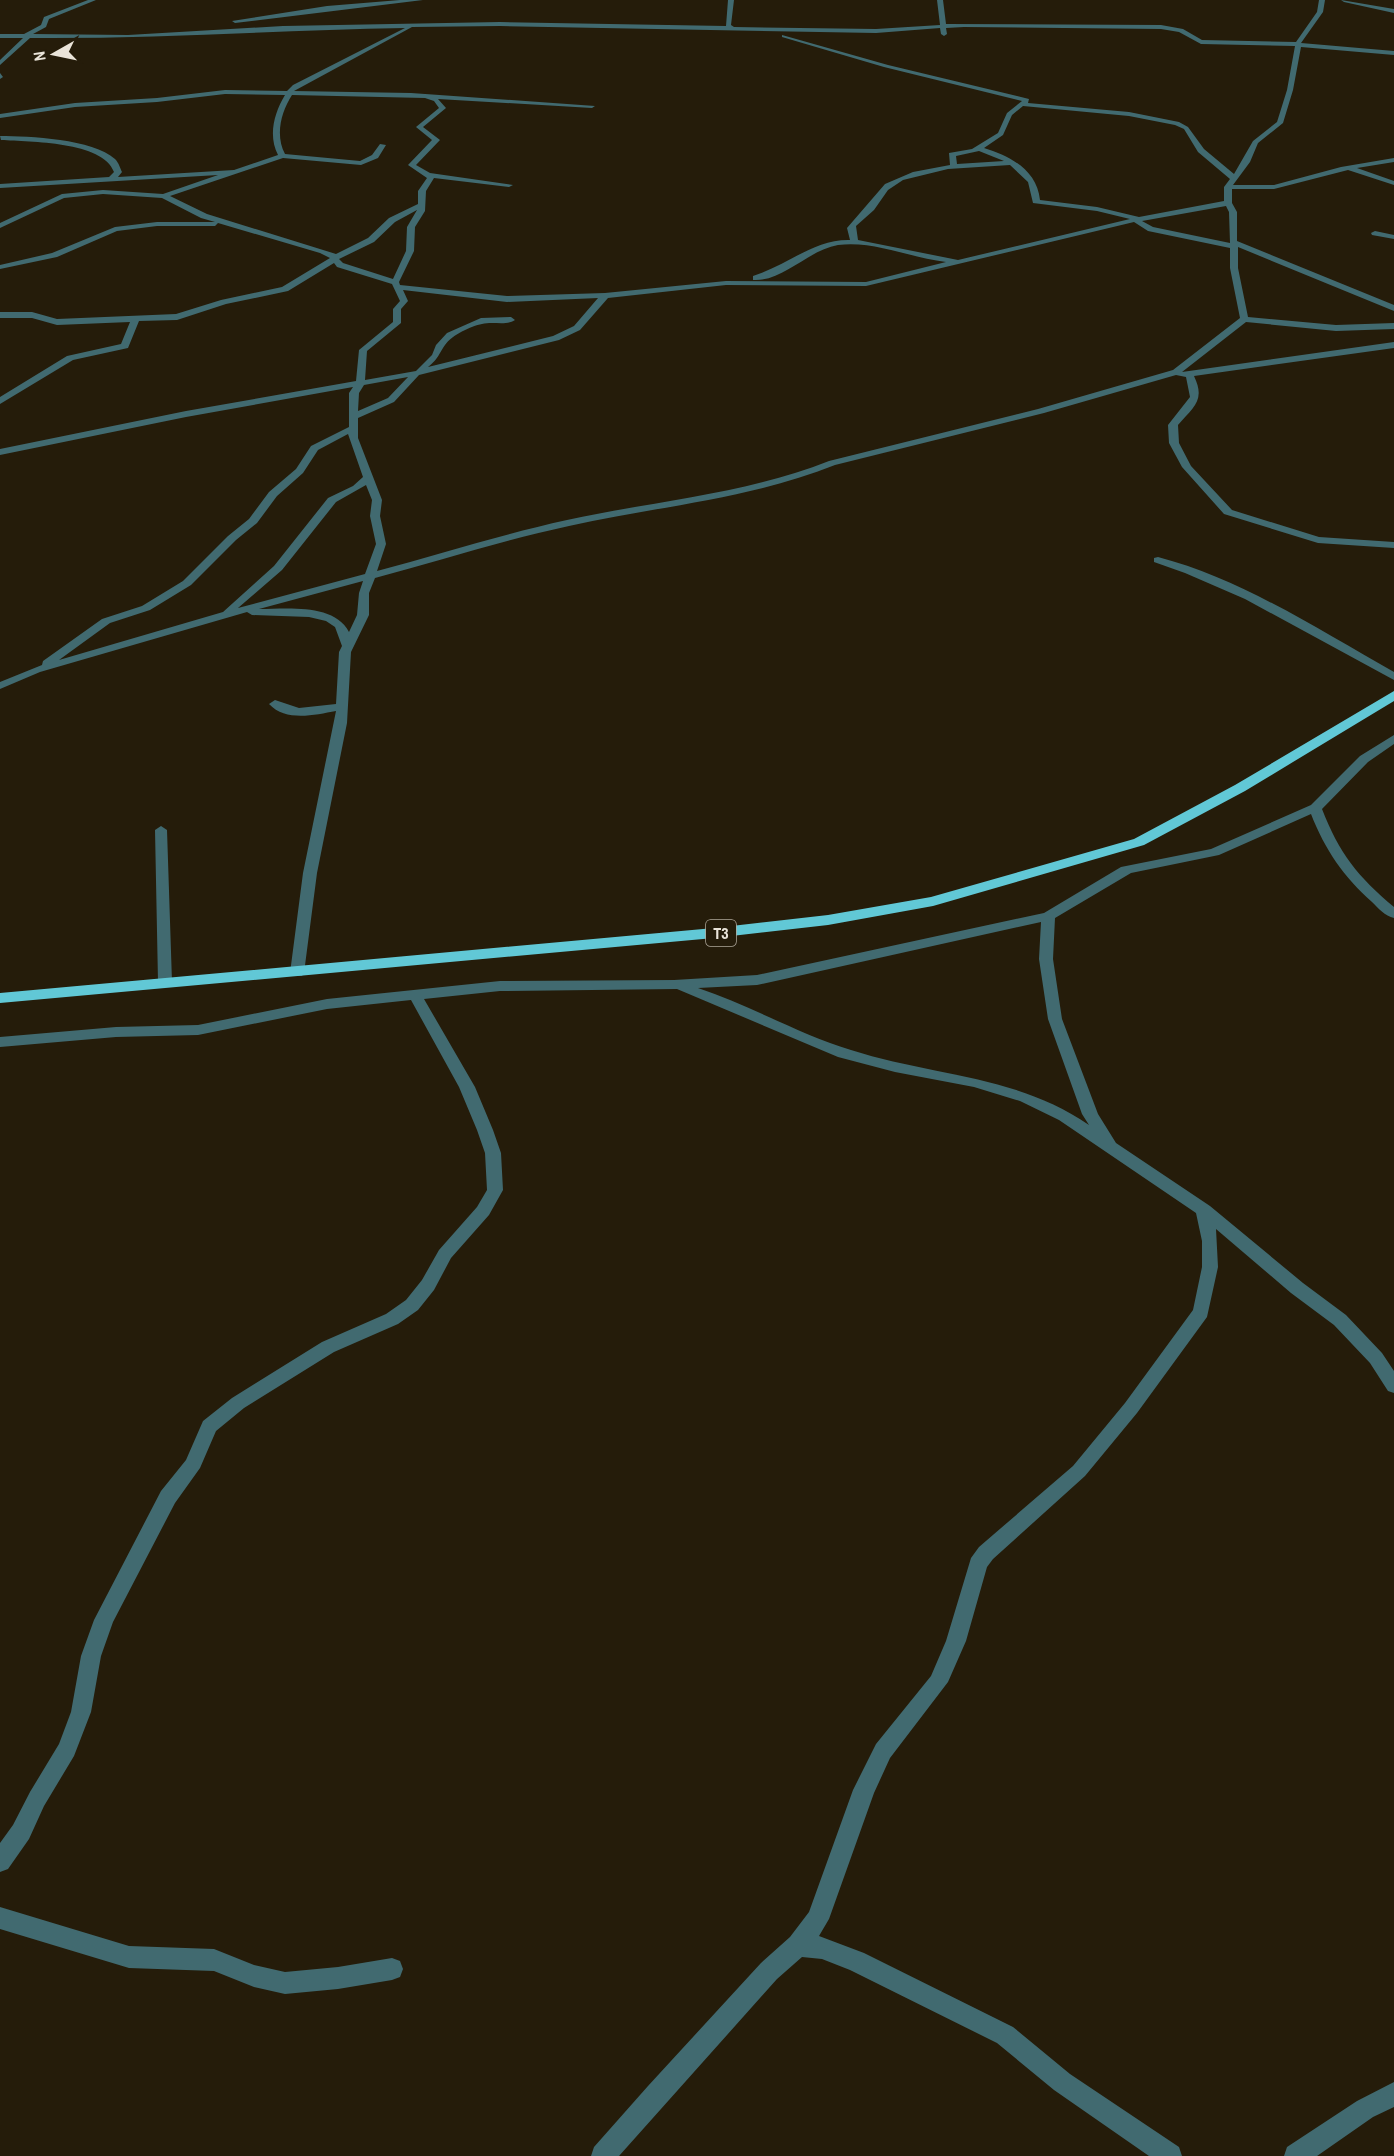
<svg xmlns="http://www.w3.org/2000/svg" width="1394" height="2156" font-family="'Archivo Narrow',sans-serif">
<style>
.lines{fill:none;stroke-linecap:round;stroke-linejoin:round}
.minor{fill:#416a70;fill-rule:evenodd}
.trunk{fill:#61c8d6;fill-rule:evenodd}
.labels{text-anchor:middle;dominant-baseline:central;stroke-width:6;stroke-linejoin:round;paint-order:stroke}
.shield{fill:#251c0a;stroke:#afa89b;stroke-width:1.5}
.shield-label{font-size:16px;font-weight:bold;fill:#eae4d9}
</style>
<rect width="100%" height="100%" fill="#251c0a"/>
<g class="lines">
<!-- minor -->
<path class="minor" d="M88,0H96L49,19L46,27L33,34L128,35L283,26L500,22L726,26L728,0H734L731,25L734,27L876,29L940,25L937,0H943L946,24L1161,25L1183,29L1202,40L1296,42L1317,12L1319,0H1325L1323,12L1301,43L1394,51V55L1301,47L1293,90L1283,123L1258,143L1250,162L1233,185H1274L1341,167L1394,158V162L1357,168L1394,181V185L1348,170L1274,189H1232V203L1237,212V241L1394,305V311L1238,247V268L1248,317L1336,325L1394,323V329L1336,331L1246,322L1182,372L1394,342V348L1194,376C1206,401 1193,407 1178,425L1179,443L1191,466L1232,510L1319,537L1394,542V548L1318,543L1224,514L1182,467L1169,443L1168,425L1190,397L1186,377L1176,375L1044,413L835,465C750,499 658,506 569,526C504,540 439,561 375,578L369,593V615L351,652L347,723L317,873L304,973L302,976H292L290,973L303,873L336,711C314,715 286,722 269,704L275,700L299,708L336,704L339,652L342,646L335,627L326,621L309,617L252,615L247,612L40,672L0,689V682L42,665L43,661L102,619L142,606L183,581L228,536L249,519L269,492L296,469L311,446L349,427V393L353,387L186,417L0,455V449L186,411L356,381L359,350L393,322V309L400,301L392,284L337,267L334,263L288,291L226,304L177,320L139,321L128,348L73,360L0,404V397L67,356L121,344L130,322L57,325L32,318H0V312H32L57,319L176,314L221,300L282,287L330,258L320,253L218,223L215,226H157L117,231L57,257L0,269V265L52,253L115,227L157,222H215L201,218L162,198L103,194L64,198L0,228V223L62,194L103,190L163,194L218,175L0,188V184L109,177L114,172C103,141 30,142 1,140L0,136C29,136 93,139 115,159C119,163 120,168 122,172L118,177L234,170L278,155C268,136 274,113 285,95L225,94L157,102L75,107L0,118V114L75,103L157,98L225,90L287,91L293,85L405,28C280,30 155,39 30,38L0,65V60L23,38H0V34H24L41,25L44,17ZM500,26L876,33L940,28L941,34L944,36L947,34L946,28L964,27L1161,29L1179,32L1201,44L1295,46L1287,90L1277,122L1253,141L1234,174L1204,149L1188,127L1179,122L1129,112L1028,103L1029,99L888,65L782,35V37L884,67L1022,101L1007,113L998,133L972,149L949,153L950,165L913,172L885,184L847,228L850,240C814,239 786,266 753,276V280C783,282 808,250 838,245C873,240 911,258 946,262L866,282L726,281L605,293L507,296L400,285L399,282L414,251L415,227L425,211L426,191L434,178L509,187L513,185L430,173L416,165L440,140L423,127L446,108L438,99L592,108L595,106L411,93L294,91L412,27ZM292,95L425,98L434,101L439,108L416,127L432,140L408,165L427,178L418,191V204L389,218L368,238L336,254L207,214L170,196L283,158L361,165L378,158L386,145L380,144L372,155L360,161L285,154C275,135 281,112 292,95ZM1023,106L1129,116L1175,125L1184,129L1198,152L1230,179L1224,187V201L1139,217L1097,207L1040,200C1037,170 1010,156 984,148L1003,135L1012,115ZM979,151L1004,161L957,164L956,156ZM1010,165L1028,182L1033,203L1097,211L1130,219L958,260L858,240L856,226L874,210L888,190L903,180L948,169ZM1226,206L1229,212L1230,243L1153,227L1142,221ZM417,210L407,227L406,251L393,279L343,263L339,259L374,242L395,222ZM1134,222L1148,231L1230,248V268L1240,318L1173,370L1038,409L829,461C745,494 654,501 567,520C503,534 440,554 377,571L386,544L380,516L382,500L358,438V418L394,402L419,375L559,340L580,330L608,298L726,285L866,286ZM403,290L507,302L598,298L574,326L553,336L428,367C439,358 438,355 445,345C452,335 471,326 482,324C493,321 506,326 515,320L511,317L481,318L447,333L436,345L432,355L416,371L365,380L367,351L401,323V309L408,301ZM408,377L388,398L358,411L359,393L364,385ZM348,434L363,477L353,486L328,498L274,566L223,612L59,660L110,623L150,610L191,585L236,540L257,523L277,496L303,473L318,450ZM366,485L372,500L370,516L376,544L365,574L238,608L282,570L336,502ZM363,581L359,593L357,615L349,632C334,603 287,609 259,609Z
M400,0H423L235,23L232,21L327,6Z
M1341,0L1394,9V13L1344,2Z
M0,73L3,77L0,79Z
M1375,231L1394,235V239L1372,235L1371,233Z
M1158,557C1242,579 1319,630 1394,672V680L1245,599L1185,573L1154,562V558Z
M1394,735V744L1368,762L1322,809C1339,853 1358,877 1394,907V918C1385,916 1378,908 1372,902C1344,877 1325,850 1311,814L1219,855L1131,873L1055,918L1053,959L1062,1019L1098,1114L1116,1143L1210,1206L1303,1283L1346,1315L1382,1353L1394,1371V1393L1388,1391L1370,1363L1334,1325L1291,1293L1216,1229L1218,1267L1207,1317L1137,1413L1085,1476L993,1559L987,1567L966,1641L948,1682L890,1758L874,1793L829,1919L819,1936L864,1953L1013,2027L1070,2074L1179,2147L1182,2156H1149L1054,2090L997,2043L850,1970L822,1959L802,1957L777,1979L619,2156H591L594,2147L648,2086L761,1963L790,1937L809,1912L853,1790L876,1744L931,1676L946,1641L971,1558L979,1547L1073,1466L1125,1403L1193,1310L1202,1267V1241L1196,1213L1059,1120L1020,1101L974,1087L895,1072L838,1057L677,989L500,991L424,999L475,1087L493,1130L501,1153L503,1190L489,1215L451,1258L434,1290L418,1310L398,1324L334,1352L244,1408L216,1431L200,1468L175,1503L113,1622L101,1656L91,1712L74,1756L44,1806L29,1839L8,1869L0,1872V1843L13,1825L30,1792L59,1744L71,1712L81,1656L94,1620L161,1491L186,1460L203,1421L232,1398L322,1342L386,1314L406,1300L422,1280L439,1250L477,1207L487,1190L485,1153L477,1130L459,1087L411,1000L327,1009L198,1035L116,1037L0,1047V1037L116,1027L198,1025L327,999L500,981L674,980L757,975L1044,913L1121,867L1211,849L1311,805L1360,756ZM1041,922L1039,959L1048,1019L1082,1114L1089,1125C1017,1075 932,1076 851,1050C798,1034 750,1005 698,988L757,985Z
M161,826L167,830L172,982L165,987L158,982L155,830Z
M0,1907L129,1946L214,1949L254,1965L285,1972L338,1967L392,1958L400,1961L403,1969L400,1977L392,1980L338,1989L285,1994L254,1987L214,1971L129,1968L0,1929Z
M1394,2082V2107L1373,2117L1317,2156H1284L1287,2147L1357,2101Z"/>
<!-- trunk -->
<path class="trunk" d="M1394,691V701L1245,791L1144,845L933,906L828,925L714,938L0,1003V993L714,928L828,915L931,897L1134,839L1235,785Z"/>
</g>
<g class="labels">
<!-- shield labels -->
<rect class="shield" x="706" y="920" width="30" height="26" rx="4.5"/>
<g class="shield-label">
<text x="721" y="933">T3</text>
</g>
</g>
<!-- north arrow -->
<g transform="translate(54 54) rotate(261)" stroke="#251c0a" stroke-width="4.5" paint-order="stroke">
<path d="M0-4.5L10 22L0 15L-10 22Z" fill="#eae4d9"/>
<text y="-9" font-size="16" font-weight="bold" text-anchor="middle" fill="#eae4d9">N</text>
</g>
</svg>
